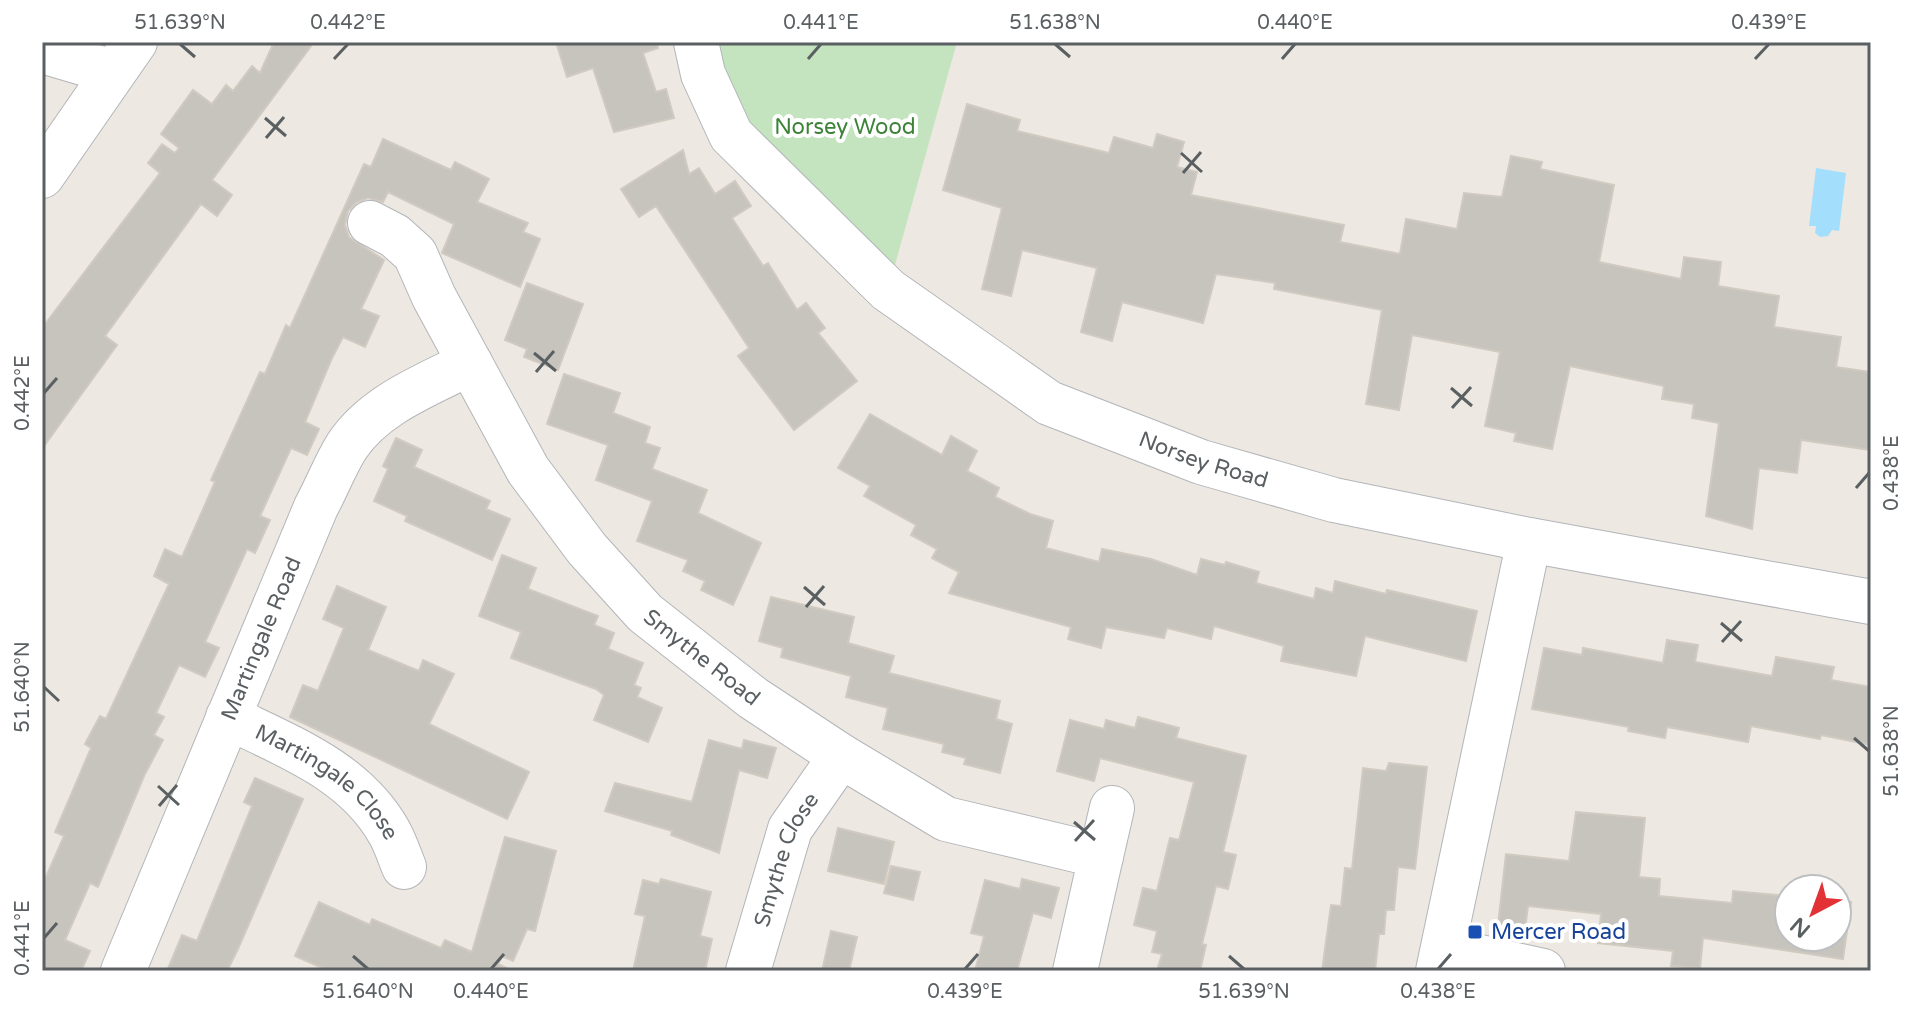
<svg xmlns="http://www.w3.org/2000/svg" width="1913" height="1013" font-family="'Varela Round',sans-serif">
<style>
.green{fill:#c3e4bf}
.water{fill:#a3defc}
.building{fill:#c7c4be;stroke:#d1cac1;stroke-width:2}
.lines{fill:none;stroke-linecap:round;stroke-linejoin:round}
.minor-casing{stroke:#b3b5b9;stroke-width:46}
.minor{stroke:#fff;stroke-width:44}
.ticks{fill:none;stroke:#5a5f62;stroke-width:3}
.transit-dot{fill:#1a4fb4;stroke:#fff;stroke-width:3}
.labels{text-anchor:middle;dominant-baseline:central;stroke-width:8;stroke-linejoin:round;paint-order:stroke}
.park-label{font-size:22px;fill:#3c8338;stroke:#fff}
.street-label{font-size:22px;fill:#5a5f62;stroke:#fff}
.transit-label{font-size:22px;fill:#164399;stroke:#fff;text-anchor:start}
.neatline{fill:none;stroke:#5a5f62;stroke-width:3}
.ticks-label{font-size:20px;text-anchor:middle;fill:#5a5f62}
</style>
<rect width="100%" height="100%" fill="#ede9e2"/>
<!-- green -->
<path class="green" d="M696,42H957L888,290L731,135Z"/>
<!-- water -->
<path class="water" d="M1816,168L1846,173L1839,231L1832,230L1828,236L1820,237L1815,233L1816,226H1809Z"/>
<!-- building -->
<path class="building" d="M274,42H314L212,180L232,195L217,216L201,204L105,336L117,345L42,449V328L160,173L148,163L162,144L175,153L179,148L161,134L193,90L212,104L226,85L233,91L252,66L260,73Z
M556,42H657L658,48L643,53L656,92L666,89L674,118L614,132L593,68L567,77Z
M967,104L1020,120L1017,131L1109,153L1114,137L1153,148L1157,134L1184,142L1177,167L1197,172L1191,195L1344,225L1340,242L1400,254L1406,219L1457,229L1464,193L1502,197L1511,156L1542,162L1540,169L1614,185L1599,262L1681,279L1684,257L1721,262L1718,286L1779,296L1774,327L1841,337L1836,367L1871,372V450L1801,440L1797,473L1759,468L1752,529L1706,516L1719,423L1692,418L1694,404L1662,399L1664,386L1570,366L1552,449L1514,441L1516,433L1485,426L1500,352L1412,335L1399,410L1366,404L1382,310L1274,289L1275,283L1216,274L1203,323L1122,302L1112,341L1081,332L1097,268L1022,250L1011,296L982,289L1002,208L943,190Z
M383,139L451,170L455,162L489,179L477,202L528,223L523,232L540,239L520,287L442,253L454,224L388,192L383,202L368,198L357,202L348,211L345,225L349,237L384,260L361,309L379,316L365,347L343,337L332,358L305,422L319,429L307,455L291,448L260,516L270,520L255,553L247,549L205,642L219,648L205,677L179,665L156,713L164,717L154,735L163,740L144,776L98,887L90,883L65,940L90,951L81,971H42V886L64,836L55,832L91,748L85,744L100,716L106,719L169,584L154,576L165,549L182,557L215,482L211,480L260,372L265,374L286,325L290,328L364,164L371,167Z
M683,150L689,174L699,168L715,194L735,181L751,206L732,218L763,266L768,263L797,310L806,303L825,328L818,333L857,381L794,430L738,356L749,348L656,206L639,217L621,189Z
M527,283L583,304L558,370L524,357L527,349L505,340Z
M564,374L620,393L613,413L650,427L645,443L660,448L652,469L707,490L698,513L761,543L733,605L701,590L705,581L683,571L688,560L637,541L652,501L596,480L608,445L547,424Z
M870,414L942,455L951,436L977,451L967,471L999,488L995,497L1030,514L1053,521L1046,548L1099,562L1102,549L1151,559L1197,575L1201,559L1225,565L1226,562L1259,572L1256,583L1314,599L1316,588L1333,593L1335,581L1386,594L1387,590L1477,611L1466,661L1365,636L1356,676L1281,661L1284,646L1214,626L1211,639L1167,628L1164,638L1106,627L1101,648L1068,639L1071,627L949,593L959,572L932,558L937,549L911,535L916,525L864,496L870,486L838,468Z
M396,438L422,450L414,467L490,501L486,509L510,519L492,560L405,521L407,516L374,501L388,469L383,466Z
M502,555L536,568L528,589L598,616L594,625L614,633L608,649L643,663L634,685L641,688L637,697L662,708L648,742L594,720L604,695L596,689L511,658L521,632L479,616Z
M337,586L386,607L368,650L419,671L423,660L454,674L429,724L529,772L507,819L290,717L303,685L318,691L344,628L323,619Z
M771,597L854,617L848,643L894,656L889,673L1000,701L996,719L1012,724L1000,773L964,764L966,758L942,752L944,744L883,729L888,708L846,697L851,676L781,657L783,648L759,641Z
M1667,640L1698,645L1695,662L1772,676L1776,657L1834,667L1831,680L1871,687V745L1821,735L1820,739L1751,726L1748,742L1667,727L1665,738L1628,731L1629,727L1532,709L1544,648L1582,655L1583,648L1663,663Z
M1138,717L1179,728L1176,738L1246,756L1223,852L1236,855L1228,889L1216,886L1202,944L1206,945L1200,971H1157L1162,954L1152,952L1157,931L1134,925L1143,888L1157,891L1170,838L1179,840L1194,782L1100,758L1094,781L1057,771L1070,720L1104,729L1106,720L1135,728Z
M709,740L742,749L744,740L776,748L767,778L739,770L719,853L671,835L672,831L605,811L615,783L692,802Z
M1389,763L1427,767L1415,869L1398,867L1394,910H1386L1384,934H1379L1375,971H1322L1331,905L1341,906L1345,868L1352,869L1363,768L1386,771Z
M255,778L303,799L238,949L227,971H167L182,935L197,941L252,806L244,802Z
M1576,812L1645,818L1639,877L1660,879L1659,896L1732,903L1733,891L1789,896V937H1837V900L1851,902L1843,959L1703,938L1700,968L1671,966L1673,951L1598,943L1601,914L1528,906L1525,929L1498,925L1506,854L1569,861Z
M838,828L894,842L884,884L828,871Z
M505,837L556,851L535,931L527,929L513,961L502,956L498,964L513,971H329L295,956L319,902L370,925L372,919L441,948L445,940L472,952Z
M891,866L920,872L913,900L884,893Z
M661,879L711,892L700,936L712,939L705,971H633L645,916L635,914L643,880L659,884Z
M1022,879L1059,888L1051,918L1033,913L1017,971H975L984,936L971,933L985,880L1020,889Z
M831,931L857,937L849,971H822Z"/>
<g class="lines">
<defs>
<g id="minor">
<path id="s1" d="M696,42L703,74L731,135L888,290L1049,403L1201,462L1334,500L1529,540L1871,602"/>
<path d="M42,51L113,72"/>
<path d="M42,176L135,42"/>
<path id="s2" d="M370,223L395,236L415,254L434,297L528,470L587,549L645,613L753,698L841,756L946,819L1101,856L1075,971"/>
<path id="s3" d="M228,717C287,746 355,771 389,832C395,842 399,855 404,867"/>
<path d="M1101,856L1112,808"/>
<path d="M1444,949L1543,971"/>
<path id="s4" d="M123,971L316,507C327,487 335,465 347,446C375,404 427,385 470,363"/>
<path id="s5" d="M748,971L790,829L841,756"/>
<path d="M1438,971L1529,540"/>
</g>
</defs>
<!-- minor casing -->
<use href="#minor" class="minor-casing"/>
<!-- minor -->
<use href="#minor" class="minor"/>
</g>
<!-- ticks -->
<path class="ticks" d="M180,44L195,57M1055,44L1070,57M334,59L348,44M808,59L821,44M1282,59L1295,44M1755,59L1769,44M265,118L286,136M266,138L284,117M1181,153L1202,172M1183,173L1201,152M534,353L556,371M536,372L554,351M1451,388L1472,406M44,393L57,378M1452,408L1471,387M1856,488L1869,473M804,587L825,605M806,607L824,586M1721,623L1742,641M1722,642L1741,621M44,687L59,701M1854,738L1869,751M158,786L179,805M159,806L177,785M1074,822L1095,840M1075,841L1094,820M44,938L57,923M353,956L368,969M1229,956L1244,969M491,969L504,954M965,969L978,954M1438,969L1451,954"/>
<!-- markers -->
<rect class="transit-dot" x="1467" y="924" width="16" height="16" rx="4"/>
<g class="labels">
<!-- park labels -->
<g class="park-label">
<text x="845" y="127">Norsey Wood</text>
</g>
<!-- street labels -->
<g class="street-label">
<text stroke="none"><textPath href="#s1" startOffset="682">Norsey Road</textPath></text>
<text stroke="none"><textPath href="#s4" startOffset="360">Martingale Road</textPath></text>
<text stroke="none"><textPath href="#s2" startOffset="556">Smythe Road</textPath></text>
<text stroke="none"><textPath href="#s3" startOffset="120">Martingale Close</textPath></text>
<text stroke="none"><textPath href="#s5" startOffset="118">Smythe Close</textPath></text>
</g>
<!-- transit labels -->
<g class="transit-label">
<text x="1491" y="932">Mercer Road</text>
</g>
</g>
<!-- border -->
<rect width="1913" height="1013" fill="none" stroke="#ffffff" stroke-width="88"/>
<!-- north arrow -->
<g transform="translate(1813 913) rotate(221)"><circle r="38" fill="#ffffff" stroke="#bdbfc0" stroke-width="2"/>
<path d="M0-6L14 30L0 20L-14 30Z" fill="#e23236"/>
<text y="-12" font-size="22" font-weight="bold" text-anchor="middle" fill="#5a5f62">N</text>
</g>
<rect x="44" y="44" width="1825" height="925" class="neatline"/>
<g class="ticks-label">
<text x="180" y="29">51.639°N</text>
<text x="348" y="29">0.442°E</text>
<text x="821" y="29">0.441°E</text>
<text x="1055" y="29">51.638°N</text>
<text x="1295" y="29">0.440°E</text>
<text x="1769" y="29">0.439°E</text>
<text transform="translate(22 393) rotate(-90)" y="7">0.442°E</text>
<text transform="translate(1891 473) rotate(-90)" y="7">0.438°E</text>
<text transform="translate(22 687) rotate(-90)" y="7">51.640°N</text>
<text transform="translate(1891 751) rotate(-90)" y="7">51.638°N</text>
<text transform="translate(22 938) rotate(-90)" y="7">0.441°E</text>
<text x="368" y="998">51.640°N</text>
<text x="491" y="998">0.440°E</text>
<text x="965" y="998">0.439°E</text>
<text x="1244" y="998">51.639°N</text>
<text x="1438" y="998">0.438°E</text>
</g>
</svg>
